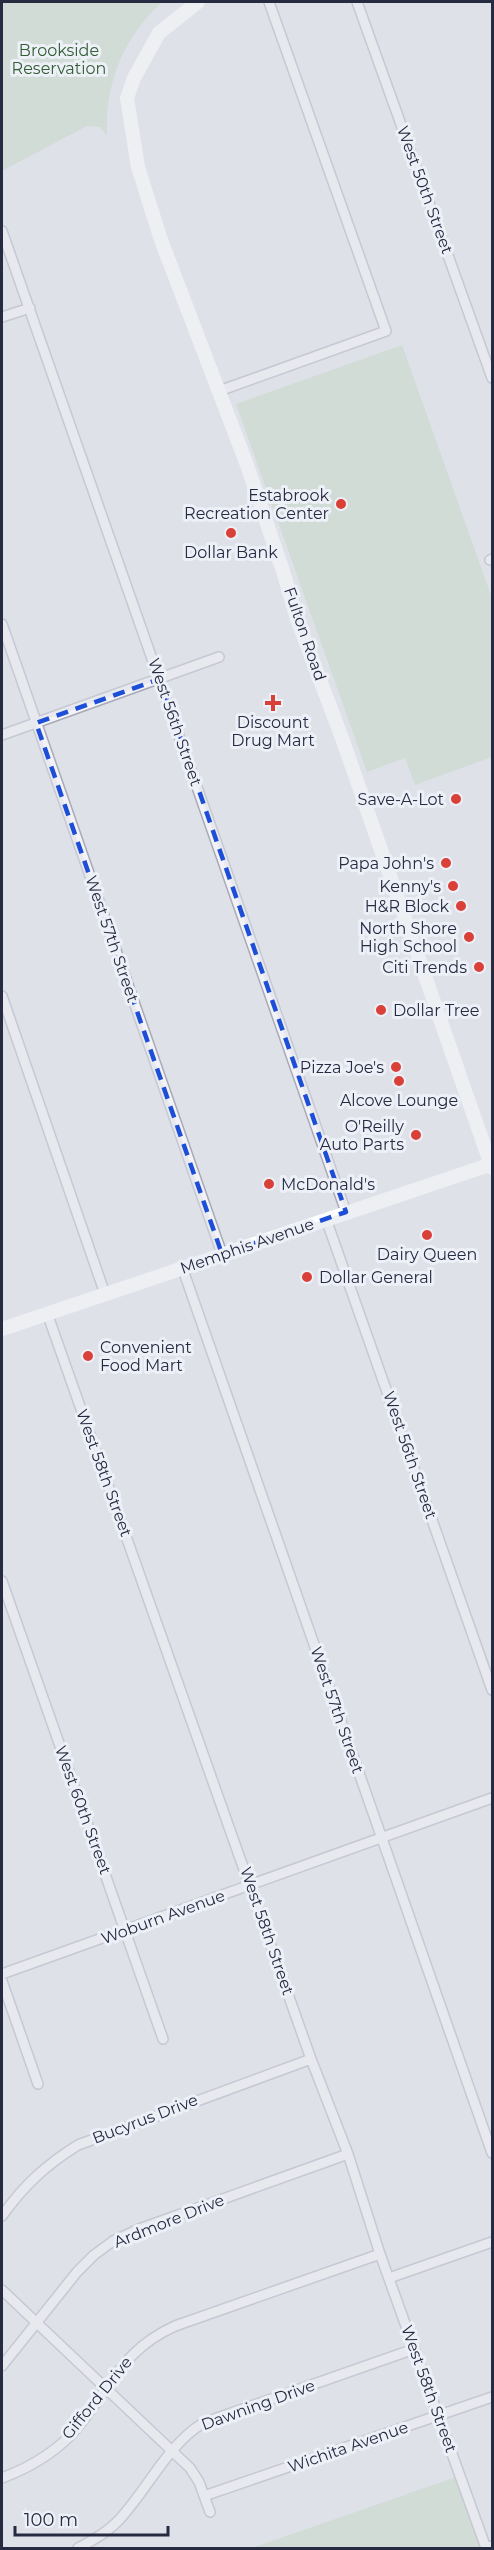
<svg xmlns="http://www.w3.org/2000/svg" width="494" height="2550" font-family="Montserrat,sans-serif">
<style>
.green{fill:#c0d4bf}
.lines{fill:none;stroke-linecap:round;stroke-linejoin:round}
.minor-casing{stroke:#a8aab7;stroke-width:12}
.minor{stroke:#f2f2f7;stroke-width:9}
.secondary{stroke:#fff;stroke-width:14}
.marked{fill:none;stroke:#1d4ed8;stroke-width:4.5;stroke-dasharray:12 8;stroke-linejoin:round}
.poi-dot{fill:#d94038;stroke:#eef0f7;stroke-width:2}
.labels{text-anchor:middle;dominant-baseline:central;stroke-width:6;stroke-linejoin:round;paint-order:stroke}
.park-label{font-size:16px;fill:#325f33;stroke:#eef0f7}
.street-label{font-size:16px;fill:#262b42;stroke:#eef0f7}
.poi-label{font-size:16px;fill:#262b42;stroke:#eef0f7;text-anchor:end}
</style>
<rect width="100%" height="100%" fill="#dfe1e9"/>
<!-- green -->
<path class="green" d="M2,2H162C123,38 105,83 107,136L100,127L87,126L2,171Z
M402,345L492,598V757L415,785L405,758L367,772L236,404Z
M456,2477L480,2548H252Z"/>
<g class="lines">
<defs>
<path id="minor" d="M357,2L492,378
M2,231L346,1212
M2,317L30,308
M219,391L386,331L269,2
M490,560L492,559
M2,624L222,1254
M2,735L219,657
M2,996L105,1294
M326,1219L492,1690
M182,1267L492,2153
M47,1313L311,2059L348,2154L380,2254L486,2548L492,2546
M2,1581L163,2039
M2,1974L492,1798
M2,1981L38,2084
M2,2216C24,2185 46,2165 78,2145L311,2059
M389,2278L492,2242
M2,2290L190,2468L199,2482L210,2512
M2,2366L77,2272L94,2255L113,2241L139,2229L348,2154
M2,2478C31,2467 57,2452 77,2428C112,2386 122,2350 175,2326L380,2254
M204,2496L492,2397
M78,2548C92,2541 105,2534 117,2522C147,2491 166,2446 203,2423L414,2349"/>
</defs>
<!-- minor casing -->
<use href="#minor" class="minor-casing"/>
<!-- minor -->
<use href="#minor" class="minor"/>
<!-- secondary -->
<path class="secondary" d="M198,2L159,33L134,78L127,98L138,167L161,240L247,465L283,571L297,619L342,738L492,1168
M2,1329L492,1164"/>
</g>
<!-- marked area -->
<path d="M0 0H494V2550H0ZM160,679L346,1212L222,1254L36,723Z" fill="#dfe1e9" fill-opacity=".55" fill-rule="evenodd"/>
<path class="marked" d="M160,679L346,1212L222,1254L36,723Z"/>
<!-- markers -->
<g class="poi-dot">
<circle cx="341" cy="504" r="6"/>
<circle cx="231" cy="533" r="6"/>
<path d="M270 694h6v6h6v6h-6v6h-6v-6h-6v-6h6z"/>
<circle cx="456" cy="799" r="6"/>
<circle cx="446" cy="863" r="6"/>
<circle cx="453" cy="886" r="6"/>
<circle cx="461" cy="906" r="6"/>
<circle cx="469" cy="937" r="6"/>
<circle cx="479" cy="967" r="6"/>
<circle cx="381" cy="1010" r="6"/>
<circle cx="396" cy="1067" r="6"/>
<circle cx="399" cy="1081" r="6"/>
<circle cx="416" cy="1135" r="6"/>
<circle cx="269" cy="1184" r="6"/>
<circle cx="427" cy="1235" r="6"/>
<circle cx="307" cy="1277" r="6"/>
<circle cx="88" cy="1356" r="6"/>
</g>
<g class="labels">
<!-- park labels -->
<g class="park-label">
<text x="59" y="50">Brookside<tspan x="59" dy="18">Reservation</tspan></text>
</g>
<!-- street labels -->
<g class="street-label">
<text transform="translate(425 190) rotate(70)">West 50th Street</text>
<text transform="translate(305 634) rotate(71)">Fulton Road</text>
<text transform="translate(175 722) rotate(71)">West 56th Street</text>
<text transform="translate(112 939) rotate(71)">West 57th Street</text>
<text transform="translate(247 1246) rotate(-19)">Memphis Avenue</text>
<text transform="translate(410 1455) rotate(71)">West 56th Street</text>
<text transform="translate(104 1473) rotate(70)">West 58th Street</text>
<text transform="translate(337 1710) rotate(71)">West 57th Street</text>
<text transform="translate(83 1810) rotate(70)">West 60th Street</text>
<text transform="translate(163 1917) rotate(-20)">Woburn Avenue</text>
<text transform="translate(267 1931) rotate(71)">West 58th Street</text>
<text transform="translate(145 2119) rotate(-21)">Bucyrus Drive</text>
<text transform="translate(169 2221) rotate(-22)">Ardmore Drive</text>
<text transform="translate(429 2389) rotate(70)">West 58th Street</text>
<text transform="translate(97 2398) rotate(-51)">Gifford Drive</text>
<text transform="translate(258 2405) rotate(-20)">Dawning Drive</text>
<text transform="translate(348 2447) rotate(-19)">Wichita Avenue</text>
</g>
<!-- poi labels -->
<g class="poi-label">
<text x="329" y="495">Estabrook<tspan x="329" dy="18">Recreation Center</tspan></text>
<text x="231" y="552" text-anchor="middle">Dollar Bank</text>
<text x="273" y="722" text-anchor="middle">Discount<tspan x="273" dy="18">Drug Mart</tspan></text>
<text x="444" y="799">Save-A-Lot</text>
<text x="434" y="863">Papa John's</text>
<text x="441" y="886">Kenny's</text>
<text x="449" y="906">H&amp;R Block</text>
<text x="457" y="928">North Shore<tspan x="457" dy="18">High School</tspan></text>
<text x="467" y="967">Citi Trends</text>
<text x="393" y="1010" text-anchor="start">Dollar Tree</text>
<text x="384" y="1067">Pizza Joe's</text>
<text x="399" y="1100" text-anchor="middle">Alcove Lounge</text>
<text x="404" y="1126">O'Reilly<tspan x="404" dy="18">Auto Parts</tspan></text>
<text x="281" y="1184" text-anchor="start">McDonald's</text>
<text x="427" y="1254" text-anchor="middle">Dairy Queen</text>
<text x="319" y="1277" text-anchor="start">Dollar General</text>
<text x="100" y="1347" text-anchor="start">Convenient<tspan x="100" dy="18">Food Mart</tspan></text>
</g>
</g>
<!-- border -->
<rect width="494" height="2550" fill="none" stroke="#262b42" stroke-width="6"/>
<!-- scale -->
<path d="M15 2526v9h153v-9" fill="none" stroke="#262b42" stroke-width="3"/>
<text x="24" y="2526" font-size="18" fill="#262b42" stroke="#eef0f7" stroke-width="4.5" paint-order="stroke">100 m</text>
</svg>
